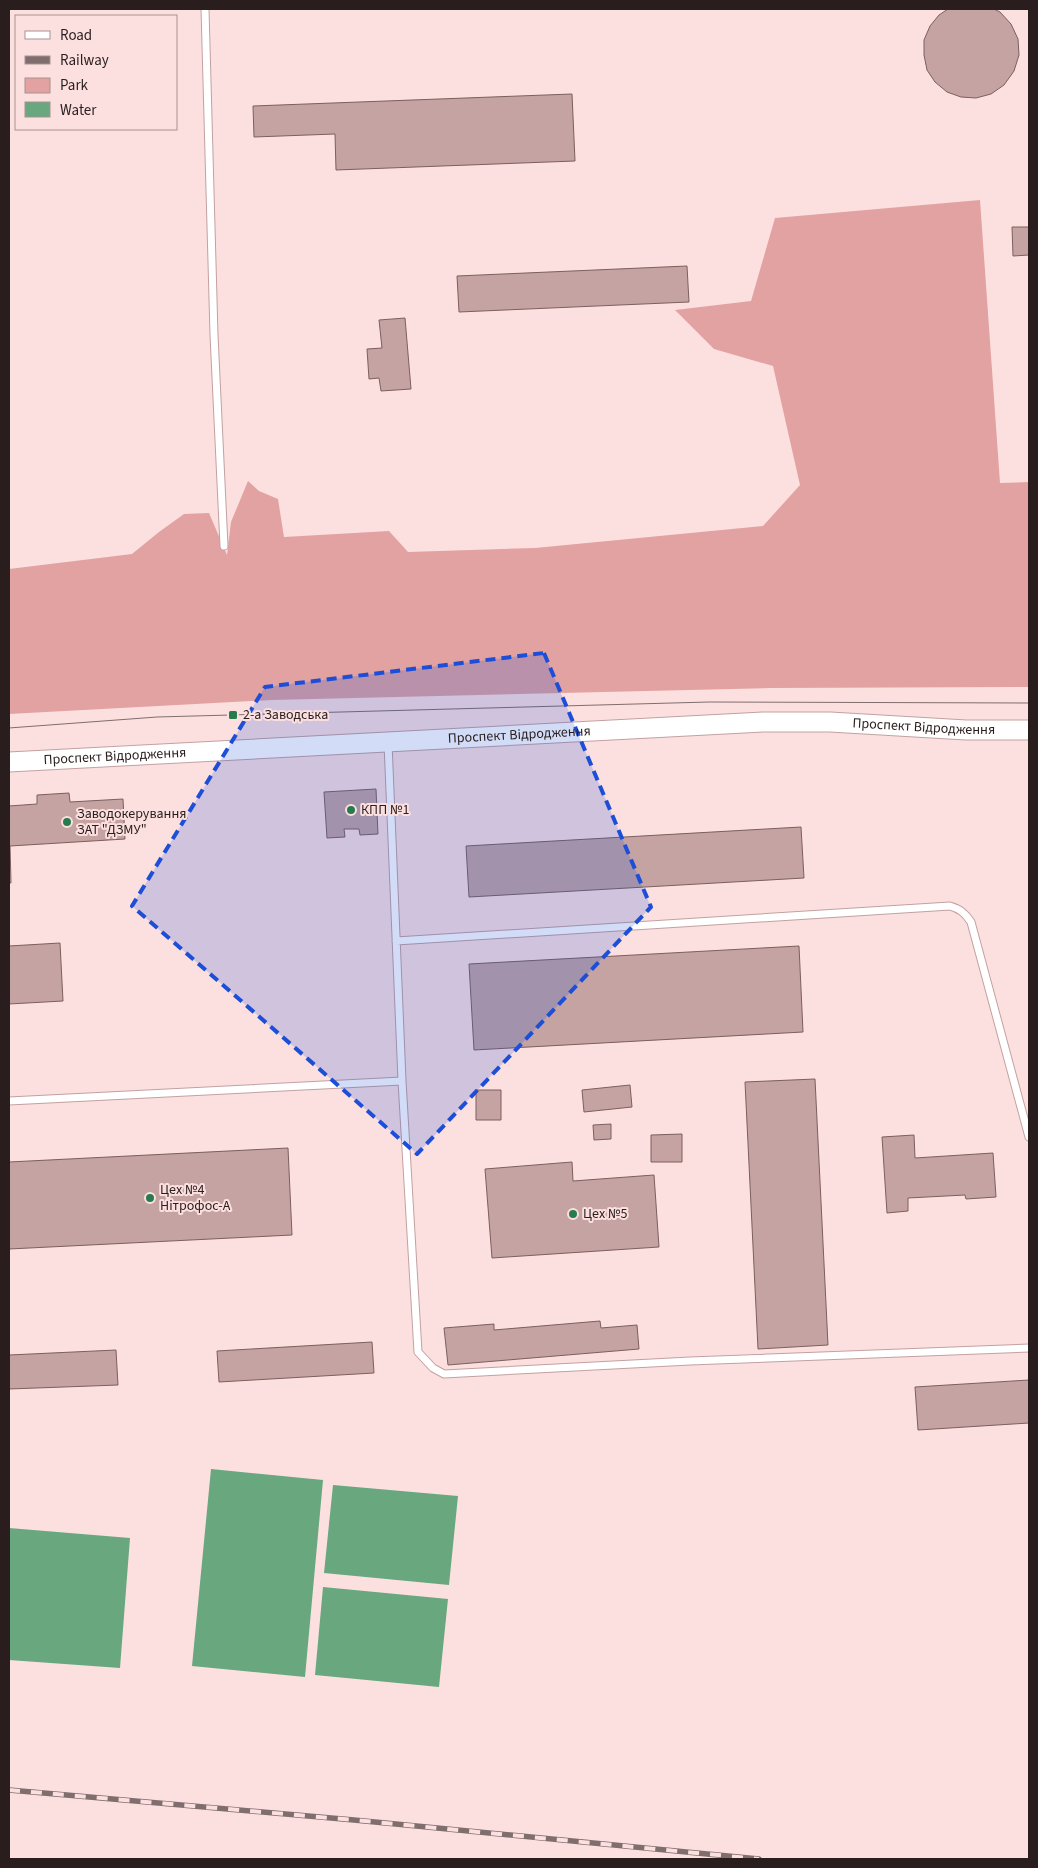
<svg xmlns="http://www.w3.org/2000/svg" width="1038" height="1868" font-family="'Source Sans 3',sans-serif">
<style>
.green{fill:#e2a2a1}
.water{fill:#69a77f}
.building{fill:#c4a3a2;stroke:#7c5f5e}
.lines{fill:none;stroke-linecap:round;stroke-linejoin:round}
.lane-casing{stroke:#c2a1a0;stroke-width:9}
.secondary-casing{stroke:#c2a1a0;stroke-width:21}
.lane{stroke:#fff;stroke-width:7}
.secondary{stroke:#fff;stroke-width:19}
.tram{stroke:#806d6d;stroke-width:1}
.rail-casing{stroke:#806d6d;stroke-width:5.5}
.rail{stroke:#fce0df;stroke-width:4;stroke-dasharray:11;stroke-linecap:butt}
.marked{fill:#1d4ed8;fill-opacity:0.2;stroke:#1d4ed8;stroke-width:4;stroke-dasharray:10 6;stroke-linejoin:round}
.poi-dot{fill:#287b4d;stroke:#fce0df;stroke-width:2}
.labels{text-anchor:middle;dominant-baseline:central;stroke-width:4;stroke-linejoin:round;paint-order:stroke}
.poi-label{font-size:14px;fill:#291d1d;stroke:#fce0df;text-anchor:start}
.street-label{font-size:14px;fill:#291d1d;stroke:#fce0df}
</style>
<rect width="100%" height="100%" fill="#fce0df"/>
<!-- green -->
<path class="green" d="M980,200L1000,483L1029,482V687L771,688L272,700L9,714V569L132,554L159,532L184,514L209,513L227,555L231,522L248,481L259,491L278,499L284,537L389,531L408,552L535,548L763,526L800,485L773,366L714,349L675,310L751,301L775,218Z"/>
<!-- water -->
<path class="water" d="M211,1469L323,1480L305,1677L192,1666Z
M333,1485L458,1496L449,1585L324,1573Z
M9,1528L130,1538L120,1668L9,1660Z
M323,1587L448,1599L439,1687L315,1675Z"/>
<!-- building -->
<path class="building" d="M948,9H994L1000,12L1011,24L1018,39L1019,55L1014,71L1004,85L991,94L976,98L961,97L947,92L935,82L927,70L924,55V40L930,26L939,15Z
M572,94L575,161L336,170L335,134L254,137L253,106Z
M1012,227H1029V255L1013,256Z
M687,266L689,302L459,312L457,276Z
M405,318L411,389L381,391L379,378L369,379L367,349L382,348L379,320Z
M376,789L378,834L360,835L359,829H344L345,837L327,838L324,792Z
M69,793L70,802L123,799L125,839L10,846L11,883H9V806L37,804V795Z
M801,827L804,878L469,897L466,846Z
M60,943L63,1001L9,1004V946Z
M799,946L803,1032L474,1050L469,964Z
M815,1079L828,1345L758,1349L745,1082Z
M630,1085L632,1107L584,1112L582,1090Z
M476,1090H501V1120H476Z
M611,1124V1139L594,1140L593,1125Z
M682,1134V1162H651V1135Z
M914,1135L915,1158L993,1153L996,1197L966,1199L965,1195L908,1198V1211L887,1213L882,1137Z
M288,1148L292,1235L9,1249V1162Z
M572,1162L573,1181L654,1175L659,1247L492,1258L485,1169Z
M600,1321L601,1328L637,1325L639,1349L448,1365L444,1328L494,1324V1330Z
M372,1342L374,1373L219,1382L217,1351Z
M116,1350L118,1385L9,1389V1355Z
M1029,1380V1423L918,1430L915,1387Z"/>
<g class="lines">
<defs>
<path id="lane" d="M205,9L214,335L224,546
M388,743L402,1081L418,1352L433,1368L444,1374L690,1361L1029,1348
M396,941L950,906C960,909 965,913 971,922L1029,1137
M9,1101L402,1081"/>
<g id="secondary">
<path id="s1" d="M9,762L763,722H830L966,730H1029"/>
</g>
</defs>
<!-- lane casing -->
<use href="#lane" class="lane-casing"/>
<!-- secondary casing -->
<use href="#secondary" class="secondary-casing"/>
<!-- lane -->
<use href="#lane" class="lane"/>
<!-- secondary -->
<use href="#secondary" class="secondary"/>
<!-- tram -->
<path class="tram" d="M9,728L157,717L709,702L1029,703"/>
<defs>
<path id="rail" d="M9,1790L354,1820L759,1859"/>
</defs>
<!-- rail casing -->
<use href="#rail" class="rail-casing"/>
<!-- rail -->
<use href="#rail" class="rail"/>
</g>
<!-- marked area -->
<path class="marked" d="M544,653L651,907L417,1154L132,906L265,687Z"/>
<!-- markers -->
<g class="poi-dot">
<rect x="228" y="710" width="10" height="10" rx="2.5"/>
<circle cx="351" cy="810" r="5"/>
<circle cx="67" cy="822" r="5"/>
<circle cx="150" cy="1198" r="5"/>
<circle cx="573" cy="1214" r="5"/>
</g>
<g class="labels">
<!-- poi labels -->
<g class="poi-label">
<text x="243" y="715">2-а Заводська</text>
<text x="361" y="810">КПП №1</text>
<text x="77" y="814">Заводокерування<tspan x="77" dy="16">ЗАТ "ДЗМУ"</tspan></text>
<text x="160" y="1190">Цех №4<tspan x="160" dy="16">Нітрофос-А</tspan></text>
<text x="583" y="1214">Цех №5</text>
</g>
<!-- street labels -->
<g class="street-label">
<text stroke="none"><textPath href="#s1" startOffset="916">Проспект Відродження</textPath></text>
<text stroke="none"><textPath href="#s1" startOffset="511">Проспект Відродження</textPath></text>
<text stroke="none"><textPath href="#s1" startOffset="106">Проспект Відродження</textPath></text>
</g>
</g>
<!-- border -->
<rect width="1038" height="1868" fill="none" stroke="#291d1d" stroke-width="20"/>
<!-- legend -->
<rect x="15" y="15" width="162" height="115" fill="#fce0df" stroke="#a89291"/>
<rect x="25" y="31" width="25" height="8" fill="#ffffff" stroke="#a89291"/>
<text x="60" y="40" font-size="15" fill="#291d1d">Road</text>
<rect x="25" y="56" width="25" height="8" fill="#806d6d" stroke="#a89291"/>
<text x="60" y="65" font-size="15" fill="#291d1d">Railway</text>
<rect x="25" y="78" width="25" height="15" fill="#e2a2a1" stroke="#a89291"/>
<text x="60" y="90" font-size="15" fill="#291d1d">Park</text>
<rect x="25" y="102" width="25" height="15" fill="#69a77f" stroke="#a89291"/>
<text x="60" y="115" font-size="15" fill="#291d1d">Water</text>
</svg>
